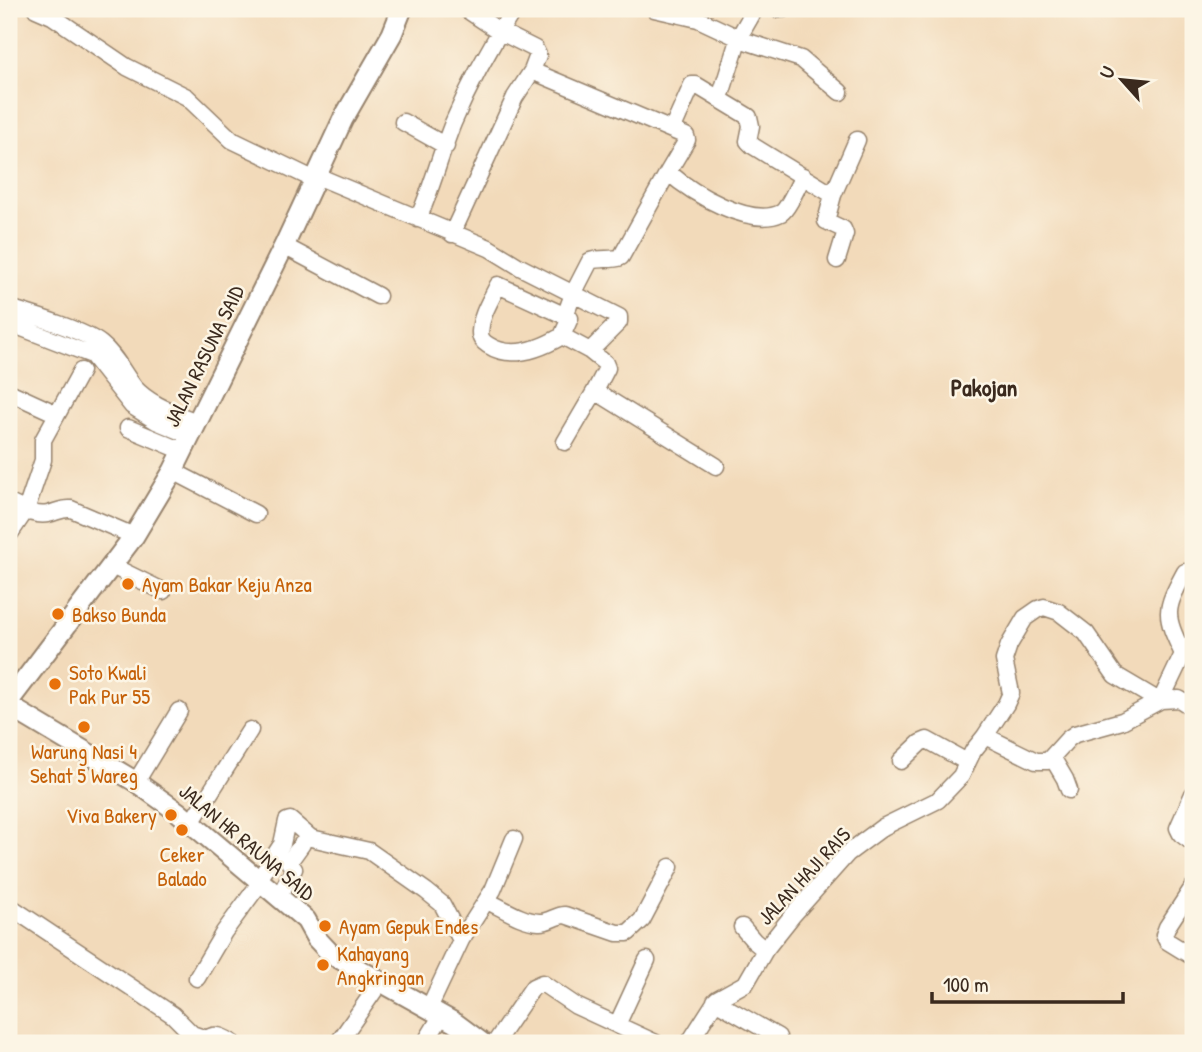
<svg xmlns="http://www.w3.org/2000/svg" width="1202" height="1052" font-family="'Patrick Hand',sans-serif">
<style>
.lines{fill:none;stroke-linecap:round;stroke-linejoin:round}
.minor-casing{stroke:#96826c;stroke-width:19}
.major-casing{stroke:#96826c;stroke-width:23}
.minor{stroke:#fff;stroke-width:16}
.major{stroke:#fff;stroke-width:19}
.food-dot{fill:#e8710a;stroke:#fcf5e5;stroke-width:2.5}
.labels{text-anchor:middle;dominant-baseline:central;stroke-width:5;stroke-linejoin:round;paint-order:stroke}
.street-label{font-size:21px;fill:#3b2a1e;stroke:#fcf5e5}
.food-label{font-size:21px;fill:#c56008;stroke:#fcf5e5;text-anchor:start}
.quarter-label{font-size:24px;font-weight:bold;fill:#3b2a1e;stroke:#fcf5e5}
</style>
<rect width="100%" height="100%" fill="#fcf5e5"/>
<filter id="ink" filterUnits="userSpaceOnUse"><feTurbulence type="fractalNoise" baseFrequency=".0143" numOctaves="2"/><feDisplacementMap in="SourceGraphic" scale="14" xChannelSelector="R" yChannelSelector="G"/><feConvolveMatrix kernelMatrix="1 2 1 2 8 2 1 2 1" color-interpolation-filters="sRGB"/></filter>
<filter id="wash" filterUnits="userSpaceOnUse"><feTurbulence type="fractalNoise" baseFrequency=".00686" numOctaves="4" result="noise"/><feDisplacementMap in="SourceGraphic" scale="28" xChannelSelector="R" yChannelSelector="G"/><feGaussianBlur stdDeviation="1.57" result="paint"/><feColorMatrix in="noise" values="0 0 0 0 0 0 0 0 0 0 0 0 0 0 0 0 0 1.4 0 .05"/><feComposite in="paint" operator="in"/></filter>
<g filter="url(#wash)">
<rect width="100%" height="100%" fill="#f2daba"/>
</g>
<g filter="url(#ink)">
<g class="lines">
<defs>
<path id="minor" d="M36,9L52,16L127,67L187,97L232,140L315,180
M654,9L698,19L745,41L801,59L840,92
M777,9H783
M532,71L686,136L687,140L668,172
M720,98L739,37L755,9
M403,122L446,146
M672,130L692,85H696L749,117L751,126L748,141L753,146L833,195
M317,176L489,248L520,267L619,317V322L590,351L605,363L607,368L595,391L716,466
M418,219C432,188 440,155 453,123C470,83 491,45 514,9
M452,234L515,97L532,71L538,55L535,49L499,31L466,9
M284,246L378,296
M837,260L845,234L843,229L826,221L833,195L857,140
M9,308C32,315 83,330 101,344C115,355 123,373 134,387C150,405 175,413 196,422
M565,316L573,294L590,261C601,257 611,261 621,257L668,172C692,193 750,228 781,213C788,209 799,183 803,176
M9,323L92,355L132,406L156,421L190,435
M562,336C540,349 511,360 488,345C482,341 480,338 480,332C481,314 491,300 498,285L570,318L562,336L590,351
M9,392L57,414
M128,428L183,451
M565,442L595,391
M173,471L256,514
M9,503C21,508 35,517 48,514C57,512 62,508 71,509L134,536
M9,535L26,510L43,460V440L81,371
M112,566L163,591
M1183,654C1164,614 1164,611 1185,572
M1161,700L1179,699L1193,708
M985,736L1006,704L1011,693L1004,660L1009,645L1025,618L1038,609L1044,607L1059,612L1086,633L1115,675L1159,701
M1052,757L1065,779L1069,790
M901,761L920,743L927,740L967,762
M136,782L179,711
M1193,794L1178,828L1181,834L1193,843
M191,823L250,730
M258,881L282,844L287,821L290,820L311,838L369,851L426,891L442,904L461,940
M1193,887L1167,927L1164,935L1167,941L1193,957
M278,898L294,869L289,862L302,844
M487,901C503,908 521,921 539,922C548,923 556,915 565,915L617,933H628L642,920L670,867
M9,906L173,1015L192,1034L207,1039C216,1032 224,1038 233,1043
M742,927L754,941L765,950
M197,978L224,932L260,883
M715,1001L778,1037
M429,1008L461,940L493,890L514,839
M617,1025L647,960
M338,1043L381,981
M425,1043L442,1015
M495,1043L533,987L542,983L576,1006L656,1043
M689,1043L717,999L746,983L765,950L792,916L848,853L883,827L938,800L961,776L973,751L985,736L1036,761H1048L1068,739L1075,734L1122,721L1161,700L1183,654L1193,642"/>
<path id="major" d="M9,701L134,536L173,471L284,246L343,119L392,34L402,9
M9,706L136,782L178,812L306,920L316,938L331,954L455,1023L482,1043"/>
</defs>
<!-- minor casing -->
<use href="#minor" class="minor-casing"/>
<!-- major casing -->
<use href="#major" class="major-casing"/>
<!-- minor -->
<use href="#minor" class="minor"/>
<!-- major -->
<use href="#major" class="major"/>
</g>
</g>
<!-- markers -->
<g class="food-dot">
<circle cx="128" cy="584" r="7"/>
<circle cx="58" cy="614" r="7"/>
<circle cx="55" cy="684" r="7"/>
<circle cx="84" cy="727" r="7"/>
<circle cx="171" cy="815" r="7"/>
<circle cx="182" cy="830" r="7"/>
<circle cx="325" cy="926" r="7"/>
<circle cx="323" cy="965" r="7"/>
</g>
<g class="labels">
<!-- street labels -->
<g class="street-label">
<text transform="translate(204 356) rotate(-64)">JALAN RASUNA SAID</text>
<text transform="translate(247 842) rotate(40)">JALAN HR RAUNA SAID</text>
<text transform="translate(804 876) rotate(-47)">JALAN HAJI RAIS</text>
</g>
<!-- food labels -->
<g class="food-label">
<text x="142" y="584">Ayam Bakar Keju Anza</text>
<text x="72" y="614">Bakso Bunda</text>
<text x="69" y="672">Soto Kwali<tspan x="69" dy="24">Pak Pur 55</tspan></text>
<text x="84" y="751" text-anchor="middle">Warung Nasi 4<tspan x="84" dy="24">Sehat 5 Wareg</tspan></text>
<text x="157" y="815" text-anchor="end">Viva Bakery</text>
<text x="182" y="854" text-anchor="middle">Ceker<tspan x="182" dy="24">Balado</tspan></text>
<text x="339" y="926">Ayam Gepuk Endes</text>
<text x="337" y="953">Kahayang<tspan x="337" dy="24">Angkringan</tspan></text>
</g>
<!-- quarter labels -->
<g class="quarter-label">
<text x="984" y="387">Pakojan</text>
</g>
</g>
<!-- margin -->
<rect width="1202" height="1052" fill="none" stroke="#fcf5e5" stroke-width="35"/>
<!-- north arrow -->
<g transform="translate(1122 80) rotate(297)" stroke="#fcf5e5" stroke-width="5" paint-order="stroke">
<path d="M0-5L12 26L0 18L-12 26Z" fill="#3b2a1e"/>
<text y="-10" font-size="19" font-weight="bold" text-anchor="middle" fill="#3b2a1e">U</text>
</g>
<!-- scale -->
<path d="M932 992v10h191v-10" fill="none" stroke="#3b2a1e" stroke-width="3.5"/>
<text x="943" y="992" font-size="21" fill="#3b2a1e" stroke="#fcf5e5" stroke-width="5" paint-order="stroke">100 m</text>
</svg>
